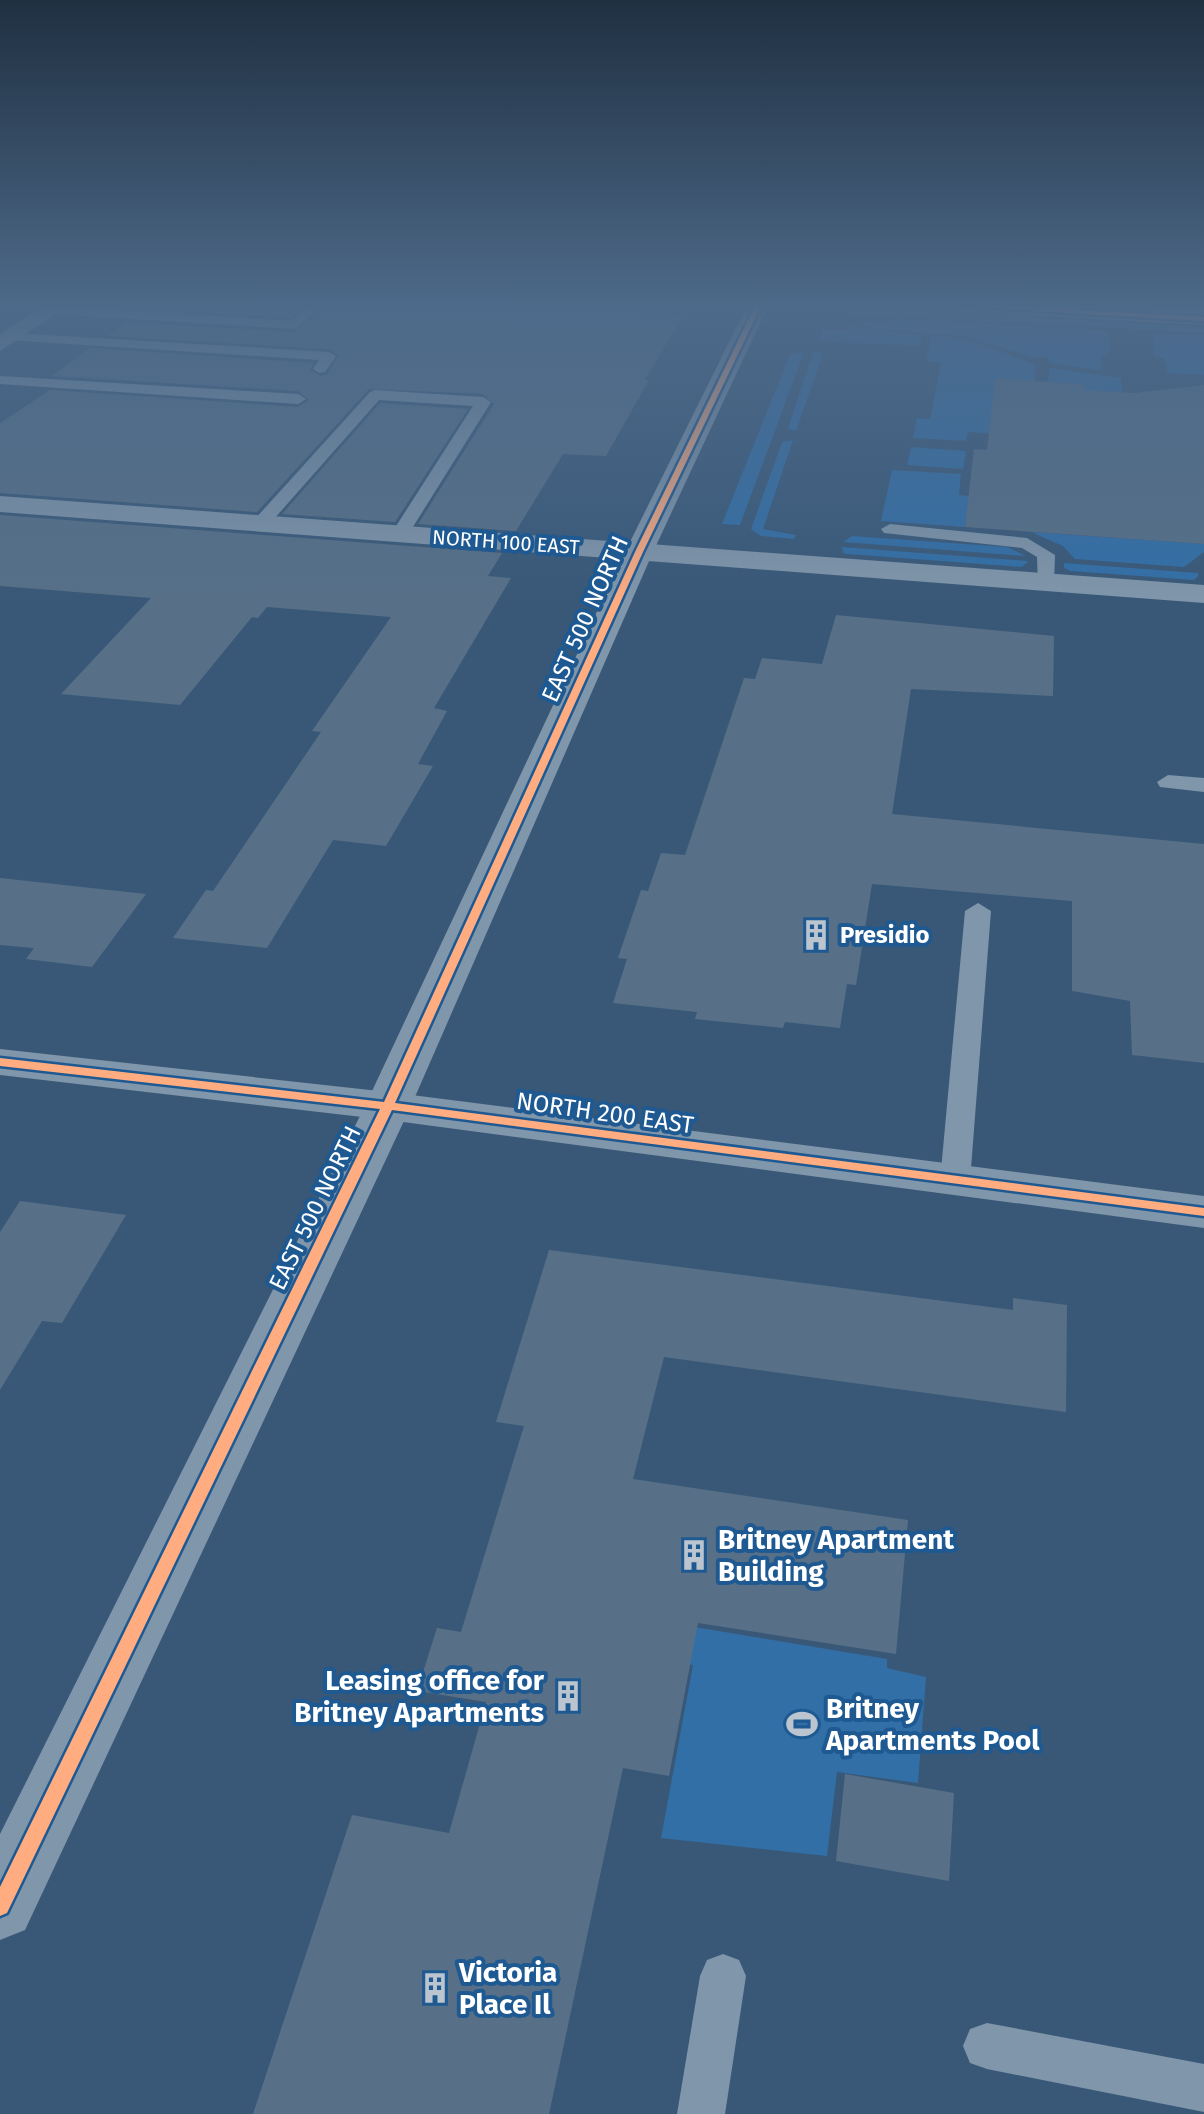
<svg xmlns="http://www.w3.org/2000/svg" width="1204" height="2114" font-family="'Fira Sans',sans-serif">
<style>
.green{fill:#326fa7}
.building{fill:#577088}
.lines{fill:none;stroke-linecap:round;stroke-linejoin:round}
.service{fill:#8096aa;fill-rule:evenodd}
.minor{fill:#8096aa;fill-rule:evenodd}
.tertiary{fill:#8096aa;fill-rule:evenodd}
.trunk{fill:#8094a9;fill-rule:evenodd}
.cycleway-casing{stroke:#1e5992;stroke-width:5}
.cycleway{fill:#ffac80;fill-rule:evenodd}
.labels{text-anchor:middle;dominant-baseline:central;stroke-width:8;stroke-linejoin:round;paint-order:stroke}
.far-street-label{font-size:20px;fill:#fff;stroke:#1e5992}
.street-label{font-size:24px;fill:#fff;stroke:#1e5992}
.poi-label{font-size:24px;font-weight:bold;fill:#fff;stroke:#1e5992;text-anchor:start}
.near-poi-label{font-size:28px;font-weight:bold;fill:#fff;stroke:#1e5992;text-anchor:start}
</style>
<rect width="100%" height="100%" fill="#395877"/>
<!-- green -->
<path class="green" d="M833,306L941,311L939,318L845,313L834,310Z
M970,313L1204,327V333L946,319L947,316L969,317Z
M894,319L1104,330L1109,332L1110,354L1102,356L1101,370L1049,363V357L1037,356V359L964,336L876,329L856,323L892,324Z
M849,325L922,336L919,346L818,341L823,329L847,331Z
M1153,334L1204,335V375L1168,373L1164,359L1154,356Z
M943,336L981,344L1034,364L1041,437L968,432L966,441L913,438L917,418L930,419L941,363L926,361L931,338Z
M804,352L740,525L722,524L790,354Z
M813,352L823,353L796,431L788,429Z
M1049,368L1121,378L1122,392L1084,390L1083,384L1048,382Z
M793,440L763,529L796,535L794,539L761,536L751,529L782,442Z
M911,447L966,451L963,469L907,465Z
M892,470L961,474L959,495L969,496L965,527L881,521Z
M1031,532L1204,544V552L1184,567L1075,559L1063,546Z
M852,536L1007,547L1026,556L843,542Z
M842,547L1028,561L1027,563L1021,567L848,554L843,553Z
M1064,563L1198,573V576L1194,580L1071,571L1064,568Z
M676,1624L887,1659V1668L926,1677L918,1783L837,1772L827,1856L661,1838L693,1665L670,1661Z"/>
<!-- building -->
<path class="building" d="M151,304H306L291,318L145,309Z
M328,304H510L684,315L645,379L649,380L606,456L563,454L516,531L418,524L494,404L483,394L369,389L257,512L0,493V423L50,390L298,407L309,400L298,391L52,376L90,348L314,363L310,370L321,376L327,374L339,355L329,349L108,336L127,322L295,332Z
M995,378L1084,384V390L1134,393L1204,385V544L965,527L974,449L987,450Z
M380,403L468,409L395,522L282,514Z
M0,515L502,553L488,576L511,578L434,708L447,711L418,764L433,766L386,846L333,840L267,948L173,938L206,890L213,891L321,732L312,731L391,617L267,607L258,618L252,617L180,705L61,694L151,598L0,586Z
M836,615L1054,636L1053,696L911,689L892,814L1204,844V1063L1132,1055L1130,1001L1072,991V901L872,884L856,985L847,984L840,1028L785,1022L783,1028L695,1019L697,1012L613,1003L627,959L618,958L641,890L648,891L661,853L685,855L744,678L755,679L762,658L822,664Z
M0,878L146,894L92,967L26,959L34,948L0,945Z
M20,1201L126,1215L62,1323L42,1321L0,1390V1232Z
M549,1250L1013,1310V1298L1067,1305L1066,1412L664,1357L633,1479L908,1520L896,1654L698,1623L669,1776L623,1768L549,2114H253L352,1815L449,1833L486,1702L417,1691L437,1628L461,1632L524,1426L496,1422Z
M845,1774L954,1793L949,1881L836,1861Z"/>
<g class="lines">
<!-- service -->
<path class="service" d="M311,304H325L295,329L52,314L45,310L52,306L292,321Z
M1051,304L1204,308V316L1057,308Z
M12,333L329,352L336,356L325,372L320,373L313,369L319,360L7,340L5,337Z
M0,376L298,394L306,399L298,404L0,384Z
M375,390L483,397L491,402L406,538H394L391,534L473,406L379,400L266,528H254V520L370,392Z
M890,524L1027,538L1055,555L1054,582L1045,588L1038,586L1037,557L1022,548L884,533L881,529Z
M1168,775L1204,778V792L1160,787L1157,782Z
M978,903L991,911L970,1181L966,1188L955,1191L944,1188L940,1181L965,911Z
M723,1954L739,1960L746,1976L725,2114H677L700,1976L707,1960Z
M987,2023L1204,2064V2112L987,2069L970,2063L963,2046L970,2029Z"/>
<!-- minor -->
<path class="minor" d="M46,304H71L0,351V334Z
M0,496L1204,585V603L0,512Z
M0,1049L388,1092L1204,1196V1228L388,1120L0,1075Z"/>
<!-- tertiary -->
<path class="tertiary" d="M748,304H769L653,552L411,1106L25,1930L0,1940V1834L365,1106L625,552Z"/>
<!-- trunk -->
<path class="trunk" d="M921,304H1054L1204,313V325L931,310Z"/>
<defs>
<path id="cycleway" d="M756,304H762L643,552L395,1103L1204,1208V1216L392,1110L7,1913L0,1916V1887L380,1109L0,1066V1058L384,1102L635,552Z
M928,304H970L1204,317V321Z"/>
</defs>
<!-- cycleway casing -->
<use href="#cycleway" class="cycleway-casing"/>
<!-- cycleway -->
<use href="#cycleway" class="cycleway"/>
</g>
<!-- sky -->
<linearGradient id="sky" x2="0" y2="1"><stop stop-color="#1f3041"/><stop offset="0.51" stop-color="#4e6a8a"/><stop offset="1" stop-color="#4e6a8a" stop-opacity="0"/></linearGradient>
<rect width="1204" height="600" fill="url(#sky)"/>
<!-- icons -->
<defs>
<symbol id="building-bare" viewBox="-9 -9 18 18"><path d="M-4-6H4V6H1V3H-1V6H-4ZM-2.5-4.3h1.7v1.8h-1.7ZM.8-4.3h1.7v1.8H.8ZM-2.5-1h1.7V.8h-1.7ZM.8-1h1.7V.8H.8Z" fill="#bac5cf" stroke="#1e5992" stroke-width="2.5" paint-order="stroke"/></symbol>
<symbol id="stadium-bare" viewBox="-9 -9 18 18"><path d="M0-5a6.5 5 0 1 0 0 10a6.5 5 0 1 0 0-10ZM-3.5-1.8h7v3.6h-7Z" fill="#bac5cf" stroke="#1e5992" stroke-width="2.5" paint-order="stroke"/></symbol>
</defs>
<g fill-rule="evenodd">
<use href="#building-bare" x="794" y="913" width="44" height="44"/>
<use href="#building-bare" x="672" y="1533" width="44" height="44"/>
<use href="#building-bare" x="546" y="1674" width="44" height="44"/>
<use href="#stadium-bare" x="780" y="1702" width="44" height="44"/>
<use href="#building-bare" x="413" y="1966" width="44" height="44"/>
</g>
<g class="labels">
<!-- far-street labels -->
<g class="far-street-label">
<text transform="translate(506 542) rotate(4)">NORTH 100 EAST</text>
</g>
<!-- street labels -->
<g class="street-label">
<text transform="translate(585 619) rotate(-66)">EAST 500 NORTH</text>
<text transform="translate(605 1113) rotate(8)">NORTH 200 EAST</text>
<text transform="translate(315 1208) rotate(-64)">EAST 500 NORTH</text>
</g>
<!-- poi labels -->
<g class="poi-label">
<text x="840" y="935">Presidio</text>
</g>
<!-- near-poi labels -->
<g class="near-poi-label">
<text x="718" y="1539">Britney Apartment<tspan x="718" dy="32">Building</tspan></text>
<text x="544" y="1680" text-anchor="end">Leasing office for<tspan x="544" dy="32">Britney Apartments</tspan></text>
<text x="826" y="1708">Britney<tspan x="826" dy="32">Apartments Pool</tspan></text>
<text x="459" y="1972">Victoria<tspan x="459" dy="32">Place Il</tspan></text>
</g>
</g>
</svg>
